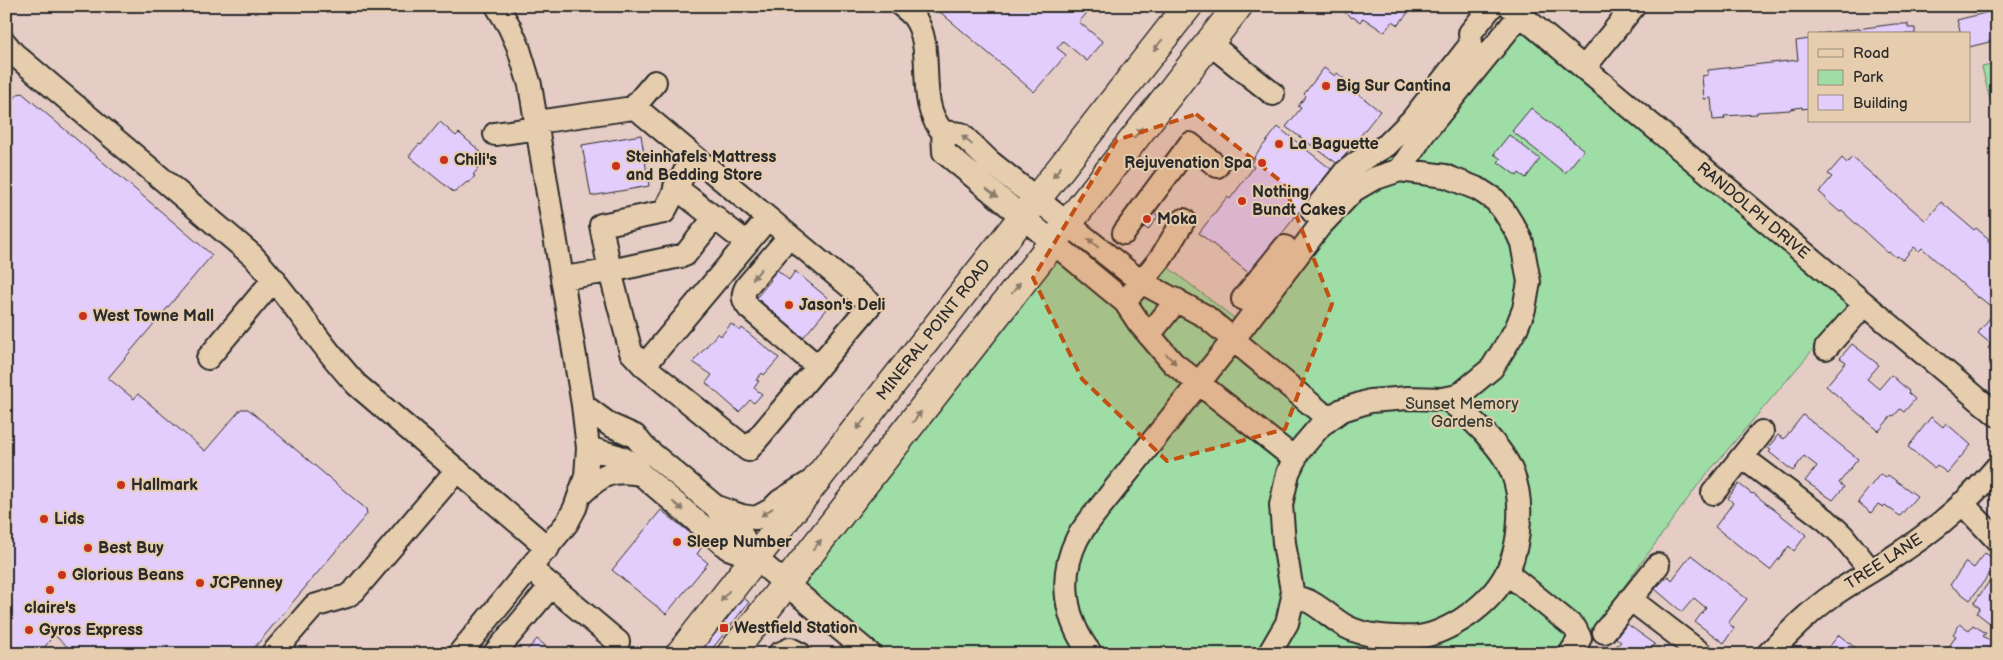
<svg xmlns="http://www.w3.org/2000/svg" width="2003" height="660" font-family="'Balsamiq Sans',sans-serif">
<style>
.green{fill:#9edda5;stroke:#648468}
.building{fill:#e2cdfd;stroke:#2b2b2b}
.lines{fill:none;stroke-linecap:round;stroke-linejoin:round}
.minor-casing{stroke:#2b2b2b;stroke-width:26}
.major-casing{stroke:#2b2b2b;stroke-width:31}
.minor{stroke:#e6cdae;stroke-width:22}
.major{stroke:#e6cdae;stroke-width:28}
.oneway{fill:#887c6c}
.marked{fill:#c25012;fill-opacity:0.2;stroke:#c25012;stroke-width:4;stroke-dasharray:10 6;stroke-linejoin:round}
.poi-dot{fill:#c8321e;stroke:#e6cdae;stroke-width:2}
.labels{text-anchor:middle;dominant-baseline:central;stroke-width:4;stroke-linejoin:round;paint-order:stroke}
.poi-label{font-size:16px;font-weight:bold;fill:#2b2b2b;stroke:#e6cdae;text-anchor:start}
.street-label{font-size:16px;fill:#2b2b2b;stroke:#e6cdae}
.park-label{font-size:16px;fill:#363d37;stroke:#e6cdae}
</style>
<rect width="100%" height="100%" fill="#e5cdc6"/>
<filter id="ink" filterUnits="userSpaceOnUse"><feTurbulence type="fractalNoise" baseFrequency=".02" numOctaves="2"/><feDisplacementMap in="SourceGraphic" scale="10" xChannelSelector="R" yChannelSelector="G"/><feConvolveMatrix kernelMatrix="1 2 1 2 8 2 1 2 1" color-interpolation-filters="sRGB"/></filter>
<g filter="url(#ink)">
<!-- green -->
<path class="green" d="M1513,9L1857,298L1700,482L1575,654H870L786,583L1044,254L1083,277L1124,316L1165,265L1238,321L1369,167L1405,147Z
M1997,64V120L1995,121L1982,67Z"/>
<!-- building -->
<path class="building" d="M933,6H1093L1079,22L1103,42L1087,61L1063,41L1057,48L1066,55L1034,92Z
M1337,6H1405L1410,10L1398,25L1393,21L1384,32L1363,18L1360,22L1353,17L1352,18Z
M1997,10V40L1969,47V34H1961L1957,20Z
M1895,24H1908V28H1915V34H1818Z
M1809,39V108L1802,109V107L1790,109V110L1757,112V114L1724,116L1725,119L1713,120L1711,98L1704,99L1702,76L1708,75V70L1798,60L1796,41Z
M1324,68L1335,76L1337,73L1355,88L1353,90L1380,111L1338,164L1286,127L1301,108L1298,106L1306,96L1304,94Z
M22,93L212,255L108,378L134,399L138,394L205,451L241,409H248L366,509L367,514L249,654H76L54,635L39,654H6V108L18,94Z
M1531,108L1584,150L1565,173L1512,131Z
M440,122L456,136L459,133L481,152L472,163L478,169L473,175L475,176L469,183L467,182L455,192L452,191L409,156L419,144L421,145Z
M1278,127L1332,170L1250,274L1199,233L1227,197L1230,199L1254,167L1250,164L1255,158L1254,157Z
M641,135L649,186L591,196L582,145Z
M1509,135L1540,159L1526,178L1519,173L1517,176L1498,162L1501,159L1494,154Z
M1852,157L1926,221L1941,202L1974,230L1976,228L1989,239L1987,241L1997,249V303L1993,308L1979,297L1978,298L1922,248L1919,251L1914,247L1903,260L1897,256L1896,257L1889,252L1888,253L1842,211L1840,212L1825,199L1826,198L1819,192L1832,177L1828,174L1842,158L1847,163Z
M1147,208L1158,216L1148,230L1136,221Z
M775,268L789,280L795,271L830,300L824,307L827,309L802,339L751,304L771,280L768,277Z
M1996,310L1997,311V356L1988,348L1991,344L1978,333Z
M731,324L740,331L742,328L779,358L764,375L762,373L756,380L759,381L754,388L762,394L754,403L750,400L739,412L706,383L712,375L693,362L718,333L721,336Z
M1852,344L1879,365L1867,379L1879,389L1891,375L1909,391L1908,393L1915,399L1904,412L1900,409L1894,416L1892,415L1879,431L1826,386L1846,362L1840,358Z
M1803,415L1858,459L1839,483L1844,487L1833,500L1805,481L1817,466L1804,456L1793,471L1769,452L1771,450L1768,448L1778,435L1784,439Z
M1931,417L1943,427L1946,423L1971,445L1947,473L1937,465L1934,468L1908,447Z
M1880,474L1886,478L1888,475L1917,496L1900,516L1885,505L1883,507L1878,504L1871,513L1858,502Z
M1739,484L1752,494L1753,493L1806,535L1794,551L1789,546L1770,570L1715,527L1733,503L1728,498Z
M661,510L704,544L697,554L708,563L666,614L612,570Z
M1985,553L1997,561V564L1970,600L1950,585L1966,562L1974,568Z
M1691,555L1747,599L1728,623L1734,628L1724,643L1695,622L1706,608L1694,598L1682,612L1655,589L1668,576L1672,580Z
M1989,582L1995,586L1997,583V631L1991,627L1992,625L1977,613L1980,608L1974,603Z
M743,598L749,602L708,654H699Z
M1627,624L1655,644L1647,654L1608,653L1621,642L1616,638Z
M1960,624L1969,630L1973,625L1986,633L1983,636L1994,644L1986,654H1952L1947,650L1956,636L1953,634Z
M1839,635L1863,654H1823Z
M537,639L555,654H524Z"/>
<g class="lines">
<defs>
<path id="minor" d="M902,6C906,9 911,13 914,17C937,49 914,101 943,132L961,134L989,161L1141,282L1205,316L1324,415L1327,421
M1510,6L1997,415
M1209,43L1273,94
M6,44L14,54L252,255C290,295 318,344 357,385L548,548
M1584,68L1634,6
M633,108L655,82
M537,122L633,108L642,113L871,304L748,450L644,366L631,352L610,271L601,225L664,212L693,156
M943,132L944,152L1125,302L1139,323L1173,363L1295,459
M495,134L538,128
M1400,170L1424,133L1520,15
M675,187L747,243
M1313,212L1344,173L1358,162L1387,145L1412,120L1471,44L1470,33L1492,6
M1124,233L1190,144L1217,166
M789,237L747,286C742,294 743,301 749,308L818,367
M563,278L610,271L685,255L715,217
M1132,293L1161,258L1184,220
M1243,299L1285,247
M1149,335L1177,300
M1826,348L1865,304
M208,358L274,279
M644,366L768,218
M583,405L610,425L635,436L644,447L716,507L724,520L740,532L755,558
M588,448C612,456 625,453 641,474L728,548L755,558L870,654
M1742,457L1826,520L1842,535L1871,571
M1713,493L1762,432
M581,494C602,474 611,469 641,474
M1962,503L1997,540
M717,507L742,516L756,518L771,510L780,501L812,481
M531,569L618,642
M1507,573L1575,628L1580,638L1570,654
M1293,597C1298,598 1303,599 1308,601C1318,605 1334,620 1345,626C1365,637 1393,638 1416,637C1431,636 1448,628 1461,620C1500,595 1517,566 1519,520C1520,504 1518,487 1512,472C1501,445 1469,416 1447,399
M1630,599L1702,654
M1604,632L1658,565
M272,654L314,606L347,596L354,591L457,470
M459,654L567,523L575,508L586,476L588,448L583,405L530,85L518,46L509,26L497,6
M494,654L551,586
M779,654L790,649L800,654
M1091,654C1065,621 1058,577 1077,539C1081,531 1088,523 1093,516L1233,340L1319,227L1354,190L1373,179L1400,170L1445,176L1478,189L1495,200L1504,211L1517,232L1522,243L1529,282L1524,309L1516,329L1492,368L1458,396L1442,399L1408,398L1370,401L1342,410L1321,425L1298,452L1288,473L1281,505L1284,543L1293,597L1287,623L1269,654
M1768,654C1789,633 1809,612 1833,595C1856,579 1881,566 1904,550C1939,527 1970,499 1997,467"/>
<path id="major" d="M680,654L1188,6
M731,654L1238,6"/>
</defs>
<!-- minor casing -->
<use href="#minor" class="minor-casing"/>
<!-- major casing -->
<use href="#major" class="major-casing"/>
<!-- minor -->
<use href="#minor" class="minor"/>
<!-- major -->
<use href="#major" class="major"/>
</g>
<!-- one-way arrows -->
<defs><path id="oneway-solid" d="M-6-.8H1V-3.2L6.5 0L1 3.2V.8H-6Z" transform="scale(1.25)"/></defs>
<g class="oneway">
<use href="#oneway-solid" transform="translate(1158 45) rotate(128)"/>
<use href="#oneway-solid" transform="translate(1138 133) rotate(-52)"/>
<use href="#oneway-solid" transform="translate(967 140) rotate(-137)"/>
<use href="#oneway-solid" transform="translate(1057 172) rotate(128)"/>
<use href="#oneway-solid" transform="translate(992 193) rotate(38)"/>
<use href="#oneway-solid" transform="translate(1093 243) rotate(-140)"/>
<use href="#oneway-solid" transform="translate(757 274) rotate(130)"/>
<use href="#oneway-solid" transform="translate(1016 288) rotate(-52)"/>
<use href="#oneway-solid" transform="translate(1171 359) rotate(46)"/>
<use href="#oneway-solid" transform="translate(917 417) rotate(-52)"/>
<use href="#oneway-solid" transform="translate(861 424) rotate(128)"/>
<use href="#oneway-solid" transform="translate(678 506) rotate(40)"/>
<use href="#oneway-solid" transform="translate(767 512) rotate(146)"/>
<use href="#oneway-solid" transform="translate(817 545) rotate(-52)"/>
<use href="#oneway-solid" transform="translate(725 596) rotate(128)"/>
</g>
</g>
<!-- marked area -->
<path class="marked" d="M1196,114L1283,183L1332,304L1285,429L1167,461L1082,379L1033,278L1117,140Z"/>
<!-- markers -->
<g class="poi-dot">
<circle cx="1326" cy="86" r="5"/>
<circle cx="1279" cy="144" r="5"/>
<circle cx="444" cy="160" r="5"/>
<circle cx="1262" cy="163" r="5"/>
<circle cx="616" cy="166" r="5"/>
<circle cx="1242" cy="201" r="5"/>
<circle cx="1147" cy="219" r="5"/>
<circle cx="789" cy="305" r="5"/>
<circle cx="83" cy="316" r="5"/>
<circle cx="121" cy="485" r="5"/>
<circle cx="44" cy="519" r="5"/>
<circle cx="677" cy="542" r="5"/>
<circle cx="88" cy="548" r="5"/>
<circle cx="62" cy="575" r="5"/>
<circle cx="200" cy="583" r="5"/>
<circle cx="50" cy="590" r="5"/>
<rect x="719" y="623" width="10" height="10" rx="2.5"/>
<circle cx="29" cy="630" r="5"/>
</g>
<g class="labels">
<!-- poi labels -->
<g class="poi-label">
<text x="1336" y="86">Big Sur Cantina</text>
<text x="1289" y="144">La Baguette</text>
<text x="626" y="157">Steinhafels Mattress<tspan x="626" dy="18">and Bedding Store</tspan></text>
<text x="454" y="160">Chili's</text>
<text x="1252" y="163" text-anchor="end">Rejuvenation Spa</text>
<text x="1252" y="192">Nothing<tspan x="1252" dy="18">Bundt Cakes</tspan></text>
<text x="1157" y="219">Moka</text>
<text x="799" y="305">Jason's Deli</text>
<text x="93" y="316">West Towne Mall</text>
<text x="131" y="485">Hallmark</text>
<text x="54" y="519">Lids</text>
<text x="687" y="542">Sleep Number</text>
<text x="98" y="548">Best Buy</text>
<text x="72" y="575">Glorious Beans</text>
<text x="210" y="583">JCPenney</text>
<text x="50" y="608" text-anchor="middle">claire's</text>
<text x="734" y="628">Westfield Station</text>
<text x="39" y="630">Gyros Express</text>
</g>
<!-- street labels -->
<g class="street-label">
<text transform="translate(1753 211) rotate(40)">RANDOLPH DRIVE</text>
<text transform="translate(934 330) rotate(-52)">MINERAL POINT ROAD</text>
<text transform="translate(1884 562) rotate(-33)">TREE LANE</text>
</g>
<!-- park labels -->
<g class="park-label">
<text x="1462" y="404">Sunset Memory<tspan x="1462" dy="18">Gardens</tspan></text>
</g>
</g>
<!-- margin -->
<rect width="2003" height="660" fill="none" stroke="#e6cdae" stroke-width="25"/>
<rect x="12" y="12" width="1978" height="635" fill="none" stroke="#2b2b2b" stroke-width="2" filter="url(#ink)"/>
<!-- legend -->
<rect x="1808" y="32" width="162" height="90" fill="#e6cdae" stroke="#9b8c7a"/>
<rect x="1818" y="49" width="25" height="8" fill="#e6cdae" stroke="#9b8c7a"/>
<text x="1853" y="58" font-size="15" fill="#2b2b2b">Road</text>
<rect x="1818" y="70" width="25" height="15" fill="#9edda5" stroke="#9b8c7a"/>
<text x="1853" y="82" font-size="15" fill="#2b2b2b">Park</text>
<rect x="1818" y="95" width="25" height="15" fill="#e2cdfd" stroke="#9b8c7a"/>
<text x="1853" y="108" font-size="15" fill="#2b2b2b">Building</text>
</svg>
